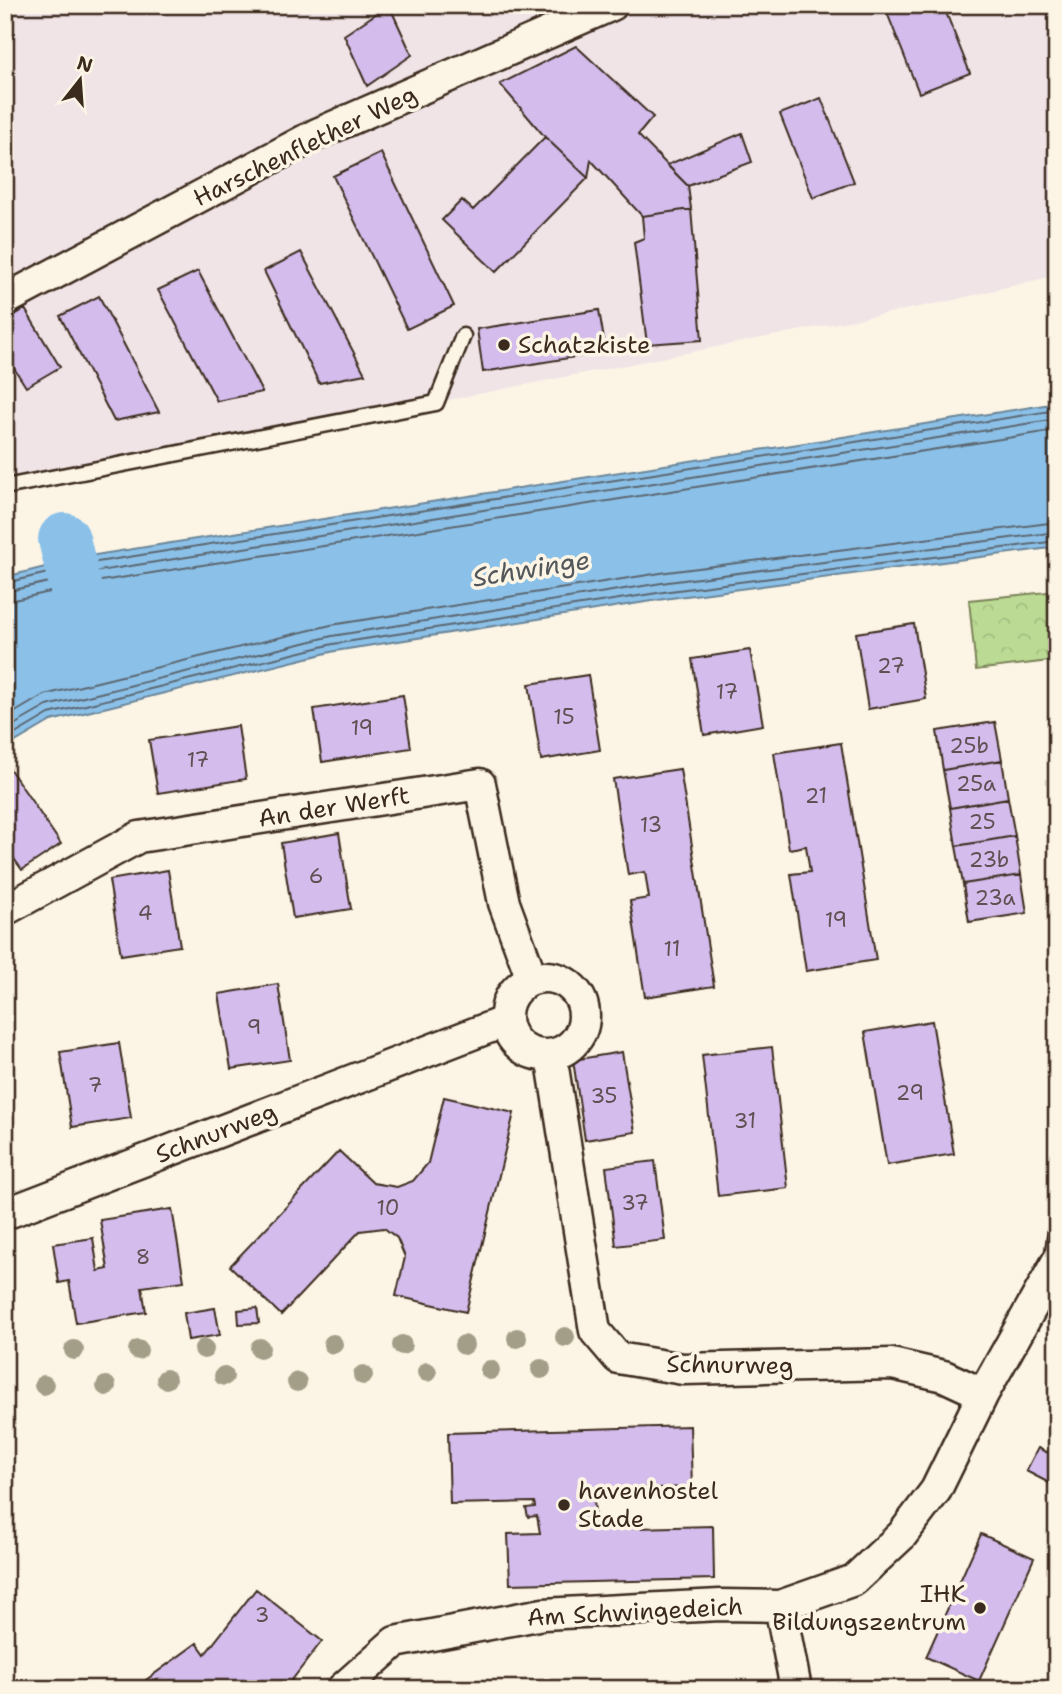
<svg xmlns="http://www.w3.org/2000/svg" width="1062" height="1694" font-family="'Shantell Sans',sans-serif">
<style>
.built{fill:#f0e4e7}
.park{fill:url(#park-crowns);stroke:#7b8259;stroke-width:2}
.water{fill:#8bc1e9;stroke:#6b8598;stroke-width:2}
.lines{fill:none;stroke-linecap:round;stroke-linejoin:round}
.shore{stroke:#5b666f;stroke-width:2}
.river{stroke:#8bc1e9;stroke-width:52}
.building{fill:#d4bded;stroke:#3b2a1e;stroke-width:2}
.lane-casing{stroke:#3b2a1e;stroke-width:19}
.street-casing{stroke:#3b2a1e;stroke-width:35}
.lane{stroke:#fcf5e5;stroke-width:14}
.street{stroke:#fcf5e5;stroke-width:30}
.tree{fill:#a39e88}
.poi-dot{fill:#3b2a1e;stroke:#fcf5e5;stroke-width:2.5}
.labels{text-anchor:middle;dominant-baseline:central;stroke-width:7;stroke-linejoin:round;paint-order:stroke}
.number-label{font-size:21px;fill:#614f52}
.street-label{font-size:24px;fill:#3b2a1e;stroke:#fcf5e5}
.poi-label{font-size:24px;fill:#3b2a1e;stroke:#fcf5e5;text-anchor:start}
.water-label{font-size:26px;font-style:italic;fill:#53575b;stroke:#fcf5e5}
</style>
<defs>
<pattern id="park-crowns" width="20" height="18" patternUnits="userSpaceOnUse" patternTransform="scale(1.75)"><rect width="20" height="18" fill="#bbdb94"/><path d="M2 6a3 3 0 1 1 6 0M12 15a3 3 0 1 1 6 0" fill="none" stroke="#a2bc7f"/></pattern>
</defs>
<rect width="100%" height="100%" fill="#fcf5e5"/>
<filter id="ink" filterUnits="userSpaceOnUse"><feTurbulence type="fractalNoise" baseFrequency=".0143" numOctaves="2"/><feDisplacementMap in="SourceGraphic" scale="14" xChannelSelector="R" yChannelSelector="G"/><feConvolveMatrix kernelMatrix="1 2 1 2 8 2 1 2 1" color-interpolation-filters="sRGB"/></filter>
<g filter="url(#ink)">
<!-- built -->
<path class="built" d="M5,5H1057V275L949,301L428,404L5,478Z"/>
<!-- park -->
<path class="park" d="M1057,591V660L976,670L969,600Z"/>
<!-- water -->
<path class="water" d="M1057,403V547L671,598L335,651L51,721L5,748V577L89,556Z"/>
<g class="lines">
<!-- shore -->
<path class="shore" d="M5,583L91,563L1057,410
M5,592L93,572L1057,419
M5,602L95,582L1057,430
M5,718L44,695L331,625L667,572L1057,522
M5,730L47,706L332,636L668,582L1057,532
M5,740L49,714L333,644L670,591L1057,541"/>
<!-- river -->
<path class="river" d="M64,539L86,631"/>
</g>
<!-- building -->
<path class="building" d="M389,5L412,55L367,86L344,35Z
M884,5H943L970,73L919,93Z
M576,46L653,117L638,135L688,186L691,209L642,216L591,160L588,178L545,137L500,84Z
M821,98L854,182L813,198L780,114Z
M742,133L752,162L688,186L667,165Z
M545,137L588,178L496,272L442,220L462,200L473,210Z
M381,153L454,306L407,329L333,176Z
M691,209L702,340L647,344L634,242L644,238L642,216Z
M301,252L365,374L319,383L264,271Z
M198,271L262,392L217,401L158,290Z
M99,296L159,412L114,421L60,316Z
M25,309L60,367L26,387L5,354V321Z
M599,310L606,352L483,372L477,329Z
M914,624L926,699L868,709L856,633Z
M750,650L763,725L704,735L692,659Z
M588,675L600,750L541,760L529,684Z
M403,695L411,748L322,762L314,709Z
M995,722L1002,760L943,770L937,731Z
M238,726L246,779L158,793L149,740Z
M841,743L876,960L806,971L791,874L810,872L806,846L789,849L774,753Z
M1002,760L1008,798L950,808L943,770Z
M5,762L61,844L22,870L5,846Z
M680,769L714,986L645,997L630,901L649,898L645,872L628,875L613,779Z
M1008,798L1015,836L956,846L950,808Z
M339,833L351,909L293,918L281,843Z
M1015,836L1021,875L963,884L956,846Z
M168,870L180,946L121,955L109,880Z
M1021,875L1027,913L969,922L963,884Z
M278,984L290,1060L231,1069L219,994Z
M5,992L12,1034L5,1035Z
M932,1021L954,1154L887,1165L865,1032Z
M119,1043L131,1118L72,1127L60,1052Z
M772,1047L788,1188L718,1196L702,1055Z
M622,1052L635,1132L585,1140L573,1060Z
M444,1097L514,1113L466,1312L396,1296L405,1257L397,1238L384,1228L360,1231L281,1315L230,1266L339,1151L373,1183L397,1187L413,1181L428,1163Z
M655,1161L665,1240L616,1246L606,1167Z
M172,1209L184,1281L142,1287L146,1312L76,1323L69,1281L59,1283L53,1244L93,1238L98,1271L108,1269L100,1220Z
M215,1308L220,1335L188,1340L184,1313Z
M257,1308L259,1323L239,1324L238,1310Z
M690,1426L692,1487L594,1490L595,1529L713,1526L714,1579L510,1584L508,1534L540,1533L537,1516L528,1517L526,1508L535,1507L534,1502L450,1504L448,1433Z
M1038,1448L1057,1457V1487L1026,1471Z
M981,1534L1034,1558L979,1681L926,1657Z
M256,1589L322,1641L285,1689H147L142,1683L197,1643L205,1654Z"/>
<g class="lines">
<defs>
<path id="lane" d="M5,487L436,403L463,336
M1051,1267L1057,1224"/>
<path id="street" d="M5,300L317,134L612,5
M5,910L139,837L480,784L504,903L532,979
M506 1016a39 39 0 1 1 78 0a39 39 0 1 1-78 0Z
M551,1055L595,1331L618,1358L683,1369L892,1364L944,1376L983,1394
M5,1214L506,1021
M780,1606L796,1689
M342,1689L395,1642L543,1614L720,1605L780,1606L854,1580L902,1535L936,1490L983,1394L1057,1262"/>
</defs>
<!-- lane casing -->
<use href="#lane" class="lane-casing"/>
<!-- street casing -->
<use href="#street" class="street-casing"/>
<!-- lane -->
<use href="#lane" class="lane"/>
<!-- street -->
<use href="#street" class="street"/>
</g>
<!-- trees -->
<g class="tree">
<circle cx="565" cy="1337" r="10"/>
<circle cx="517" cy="1338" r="10"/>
<circle cx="333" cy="1344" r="10"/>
<circle cx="402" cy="1345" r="10"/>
<circle cx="464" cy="1345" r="10"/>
<circle cx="260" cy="1348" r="10"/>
<circle cx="204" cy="1349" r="10"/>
<circle cx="74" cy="1350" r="10"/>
<circle cx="138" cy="1350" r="10"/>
<circle cx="541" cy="1369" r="10"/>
<circle cx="490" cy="1370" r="10"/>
<circle cx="427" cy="1372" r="10"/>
<circle cx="363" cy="1375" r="10"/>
<circle cx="224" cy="1376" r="10"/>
<circle cx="166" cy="1379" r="10"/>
<circle cx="297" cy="1382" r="10"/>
<circle cx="44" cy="1385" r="10"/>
<circle cx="106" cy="1386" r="10"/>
</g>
</g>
<!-- markers -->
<g class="poi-dot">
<circle cx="504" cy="345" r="7"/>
<circle cx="564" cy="1505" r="7"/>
<circle cx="980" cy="1608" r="7"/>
</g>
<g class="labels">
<!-- number labels -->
<g class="number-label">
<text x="891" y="666">27</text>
<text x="727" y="692">17</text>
<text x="564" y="717">15</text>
<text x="362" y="728">19</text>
<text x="969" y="746">25b</text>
<text x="198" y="760">17</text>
<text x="976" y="784">25a</text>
<text x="816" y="796">21</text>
<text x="982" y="822">25</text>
<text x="651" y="825">13</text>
<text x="989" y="860">23b</text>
<text x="316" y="876">6</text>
<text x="995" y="898">23a</text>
<text x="145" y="913">4</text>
<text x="836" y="920">19</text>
<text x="672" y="949">11</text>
<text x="254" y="1027">9</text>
<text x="95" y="1085">7</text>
<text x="910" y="1093">29</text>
<text x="604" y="1096">35</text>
<text x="745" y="1121">31</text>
<text x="635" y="1203">37</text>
<text x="388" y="1208">10</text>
<text x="143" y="1257">8</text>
<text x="262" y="1615">3</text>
</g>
<!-- street labels -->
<g class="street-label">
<text transform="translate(305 146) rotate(-26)">Harschenflether Weg</text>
<text transform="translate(334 807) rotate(-9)">An der Werft</text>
<text transform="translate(216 1133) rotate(-21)">Schnurweg</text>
<text transform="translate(730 1365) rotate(1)">Schnurweg</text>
<text transform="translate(635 1612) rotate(-3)">Am Schwingedeich</text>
</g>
<!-- poi labels -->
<g class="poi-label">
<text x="518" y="345">Schatzkiste</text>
<text x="578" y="1491">havenhostel<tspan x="578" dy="28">Stade</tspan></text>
<text x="966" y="1594" text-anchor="end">IHK<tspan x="966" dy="28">Bildungszentrum</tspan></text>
</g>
<!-- water labels -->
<g class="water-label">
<text transform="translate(531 568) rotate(-9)">Schwinge</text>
</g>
</g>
<!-- margin -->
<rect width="1062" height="1694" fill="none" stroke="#fcf5e5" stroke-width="28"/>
<rect x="14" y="14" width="1034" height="1666" fill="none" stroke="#3b2a1e" stroke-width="2.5" filter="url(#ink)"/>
<!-- north arrow -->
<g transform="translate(80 80) rotate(17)" stroke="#fcf5e5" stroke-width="5" paint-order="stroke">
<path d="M0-5L12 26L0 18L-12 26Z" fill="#3b2a1e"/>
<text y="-10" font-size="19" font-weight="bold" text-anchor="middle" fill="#3b2a1e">N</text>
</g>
</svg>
